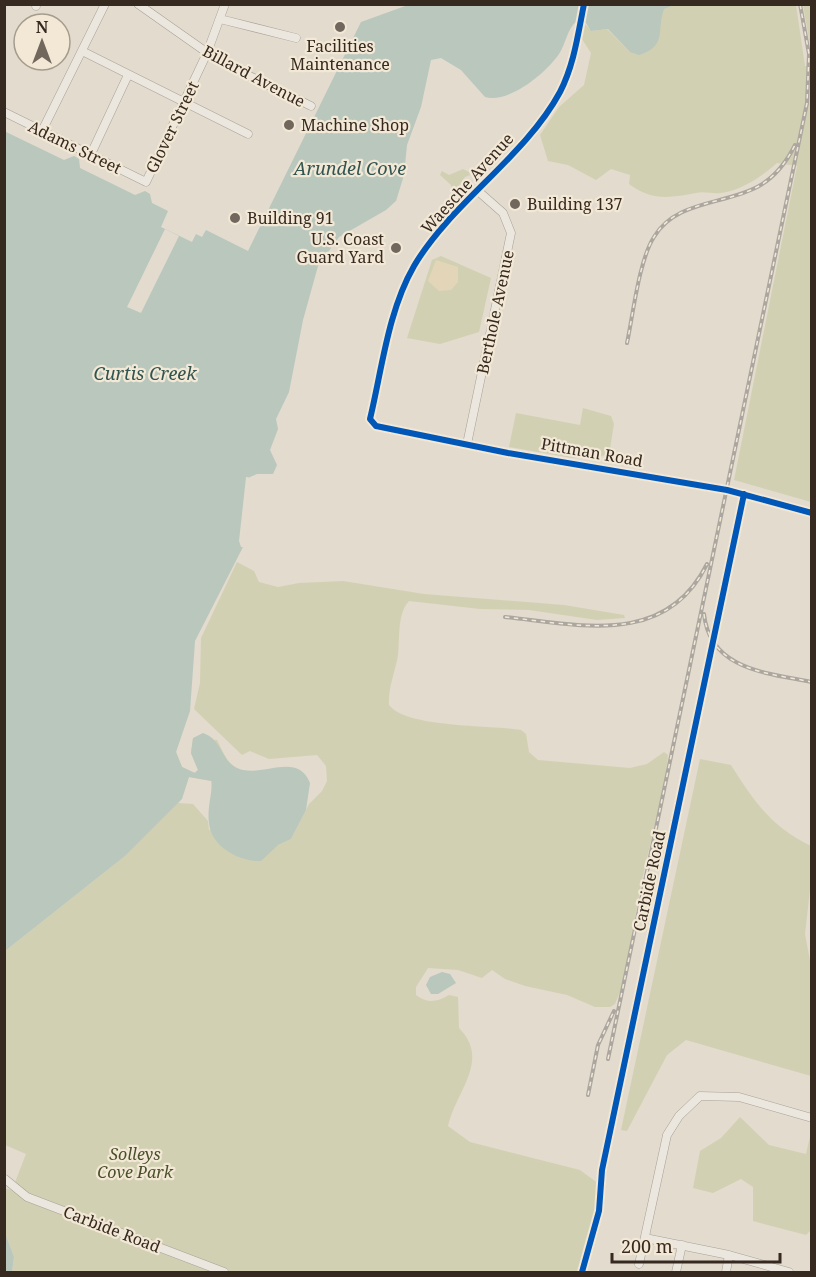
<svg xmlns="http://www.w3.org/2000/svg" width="816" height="1277" font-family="'Noto Serif',serif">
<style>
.green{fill:#d2d0b2}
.sand{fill:#e3d5b8}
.water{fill:#b9c7bd}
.pier{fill:#e2dbce}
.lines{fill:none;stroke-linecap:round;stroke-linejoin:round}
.minor-casing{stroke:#a8a197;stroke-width:9}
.minor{stroke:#ebe7df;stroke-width:8}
.rail-casing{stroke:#aba69f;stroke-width:4}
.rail{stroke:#f2e8d5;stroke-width:1.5;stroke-dasharray:4.5;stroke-linecap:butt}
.cycleway-casing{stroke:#f2e8d5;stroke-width:10}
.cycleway{stroke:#0057b8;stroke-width:6}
.poi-dot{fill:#72675d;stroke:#f2e8d5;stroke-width:2}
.labels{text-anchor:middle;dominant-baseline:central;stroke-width:4.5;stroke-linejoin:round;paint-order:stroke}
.poi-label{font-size:16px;fill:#352920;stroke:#f2e8d5;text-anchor:start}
.street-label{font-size:16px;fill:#352920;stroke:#f2e8d5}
.park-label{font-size:16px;font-style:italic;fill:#485029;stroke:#f2e8d5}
.water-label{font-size:18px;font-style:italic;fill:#315450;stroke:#f2e8d5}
</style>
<rect width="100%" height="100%" fill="#e2dbce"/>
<!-- green -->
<path class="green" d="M649,5H796L805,66L812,67L811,502L734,480L797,166L777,163C762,176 741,191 720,193C712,194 704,191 696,193C670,198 651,201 629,184L630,175L611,169L596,180L568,165L548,161L540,135L559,107L584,85L591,53L582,39L583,22L592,31L607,29L630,52Z
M803,5H811V51Z
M463,169L469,172L470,175L465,177L455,191L452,190L451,185L440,175L442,171L449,175Z
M441,256L491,278L479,332L440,344L407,338L432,260Z
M583,408L611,416L614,424L609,455L573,458L509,447L516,413L580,425Z
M237,562L254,571L259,582L278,587L299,583L343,581L424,594L564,605L624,615L625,618L597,620L529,610L480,609L409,601C397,614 400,638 398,655C395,673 388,687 389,705C406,728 491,725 521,730L526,734L529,752L538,760L630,768L647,764L664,752L668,755L665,781L641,884L624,982L615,1004L610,1007H595L567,995L525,986L505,979L492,970L482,978L458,970L428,968L416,987V995C428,1004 437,1002 449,995L458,997L459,1028C491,1060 456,1091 448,1126L470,1142L580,1170L599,1184L597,1210L579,1272H12L14,1257L5,1233L4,1188L12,1190L26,1154L5,1145V951L125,856L180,734L176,752L182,767L194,773L198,770L191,753L193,738L217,740C225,755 227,766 245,771L212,793L211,781L189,777C184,786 184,796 178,803L193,804L208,821L209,830L278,845L291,839L309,804L322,791L327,781L326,766L317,755L269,759L250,751L242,755L194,709L200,683L201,638Z
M700,759L731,765C755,803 771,826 811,846V881L805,934L811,966V1076L686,1040L667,1055L627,1131L621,1130Z
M740,1117L769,1145L806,1154L811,1132V1230L806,1235L753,1221V1187L741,1179L713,1193L693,1188L700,1151L721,1138Z"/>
<!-- sand -->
<path class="sand" d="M436,260L458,267V282L451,290L439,291L428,281Z"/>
<!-- water -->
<path class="water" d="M408,5H674L664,9C656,30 668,46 639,55L630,52L608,29L591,31L586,23L577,21C567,28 566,44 559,54C547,72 509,104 485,97L461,70L441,58L431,60L421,107L407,145L404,175L396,201L386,210L339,237L318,266L303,320L289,392L276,419L278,429L270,450L277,465L273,474H257L250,477L243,547L195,641L190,711L176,752L182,767L195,773L198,770L191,753L193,738L203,733C224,740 221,766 243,770C267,775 298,753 310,783L306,810L291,839L278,845L261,861C240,862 211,847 209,823C207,808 212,795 212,781L189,777L182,799L125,856L5,951L4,131L64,160L74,156L79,159L80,168L135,195L145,191L150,194L152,203L168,211L161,227L192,242L196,234L202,237L206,230L248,251L361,22Z
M442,972L450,974L456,983L438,994H431L426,985L430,977Z
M5,1233L14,1257L12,1272H5Z"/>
<!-- pier -->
<path class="pier" d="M165,229L179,236L141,313L127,307Z
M246,477L254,478L246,547H241L239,541Z"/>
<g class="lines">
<defs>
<path id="minor" d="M138,4L219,61L311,106
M584,4C578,34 574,65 560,92C525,157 451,203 414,266C388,311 382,369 370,419L376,426L508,453L727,490L812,513
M36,6V4
M220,19L296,38
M82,51L248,134
M4,112L146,182L207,53L225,4
M42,131L105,4
M91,154L128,75
M467,444L511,233L503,213L478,191
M5,1179L27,1197L224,1272
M645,1238L729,1255L789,1272
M639,1264L667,1135L679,1116L700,1096L739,1097L812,1118
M582,1272L599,1211L602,1170L744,494
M676,1272L682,1245
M726,1272L729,1255"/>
</defs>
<!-- minor casing -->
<use href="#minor" class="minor-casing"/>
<!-- minor -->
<use href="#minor" class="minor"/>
<defs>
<path id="rail" d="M627,343C633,315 639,260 654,237C676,200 725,205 759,186C775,177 787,161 795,145
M704,614C710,670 767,673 812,682
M505,617C580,625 666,647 707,564
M608,1059L807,103L809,54L800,4
M588,1095L598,1045L614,1011"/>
</defs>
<!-- rail casing -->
<use href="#rail" class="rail-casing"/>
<!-- rail -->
<use href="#rail" class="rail"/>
<defs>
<path id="cycleway" d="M584,4C578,34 574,65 560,92C525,157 451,203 414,266C388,311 382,369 370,419L376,426L508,453L727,490L812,513
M582,1272L599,1211L602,1170L744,494"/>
</defs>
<!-- cycleway casing -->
<use href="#cycleway" class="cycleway-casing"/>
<!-- cycleway -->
<use href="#cycleway" class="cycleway"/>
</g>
<!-- markers -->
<g class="poi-dot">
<circle cx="340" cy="27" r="6"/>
<circle cx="289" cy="125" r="6"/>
<circle cx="515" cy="204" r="6"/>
<circle cx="235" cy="218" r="6"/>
<circle cx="396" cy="248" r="6"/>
</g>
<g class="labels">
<!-- poi labels -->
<g class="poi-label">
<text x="340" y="46" text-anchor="middle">Facilities<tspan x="340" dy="18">Maintenance</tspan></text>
<text x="301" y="125">Machine Shop</text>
<text x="527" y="204">Building 137</text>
<text x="247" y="218">Building 91</text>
<text x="384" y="239" text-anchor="end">U.S. Coast<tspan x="384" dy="18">Guard Yard</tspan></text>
</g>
<!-- street labels -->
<g class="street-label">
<text transform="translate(254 76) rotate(28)">Billard Avenue</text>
<text transform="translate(172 127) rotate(-64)">Glover Street</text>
<text transform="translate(75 147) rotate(26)">Adams Street</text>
<text transform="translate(467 183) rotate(-48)">Waesche Avenue</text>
<text transform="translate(495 312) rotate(-78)">Berthole Avenue</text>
<text transform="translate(592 452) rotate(10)">Pittman Road</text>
<text transform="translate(649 881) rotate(-78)">Carbide Road</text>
<text transform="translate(112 1229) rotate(21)">Carbide Road</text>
</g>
<!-- park labels -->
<g class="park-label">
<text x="135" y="1154">Solleys<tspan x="135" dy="18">Cove Park</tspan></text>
</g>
<!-- water labels -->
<g class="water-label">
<text x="350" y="168">Arundel Cove</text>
<text x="145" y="373">Curtis Creek</text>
</g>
</g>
<!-- border -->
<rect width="816" height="1277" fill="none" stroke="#352920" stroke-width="12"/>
<!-- north arrow -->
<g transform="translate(42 42)"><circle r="28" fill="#f2e8d5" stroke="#a69c8d" stroke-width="1.5"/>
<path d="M0-4.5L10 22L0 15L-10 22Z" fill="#72675d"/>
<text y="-9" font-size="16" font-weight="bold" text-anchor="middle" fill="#352920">N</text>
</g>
<!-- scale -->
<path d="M612 1253v9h168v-9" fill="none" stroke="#352920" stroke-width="3"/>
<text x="621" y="1253" font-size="18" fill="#352920" stroke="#f2e8d5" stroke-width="4.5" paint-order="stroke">200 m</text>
</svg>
